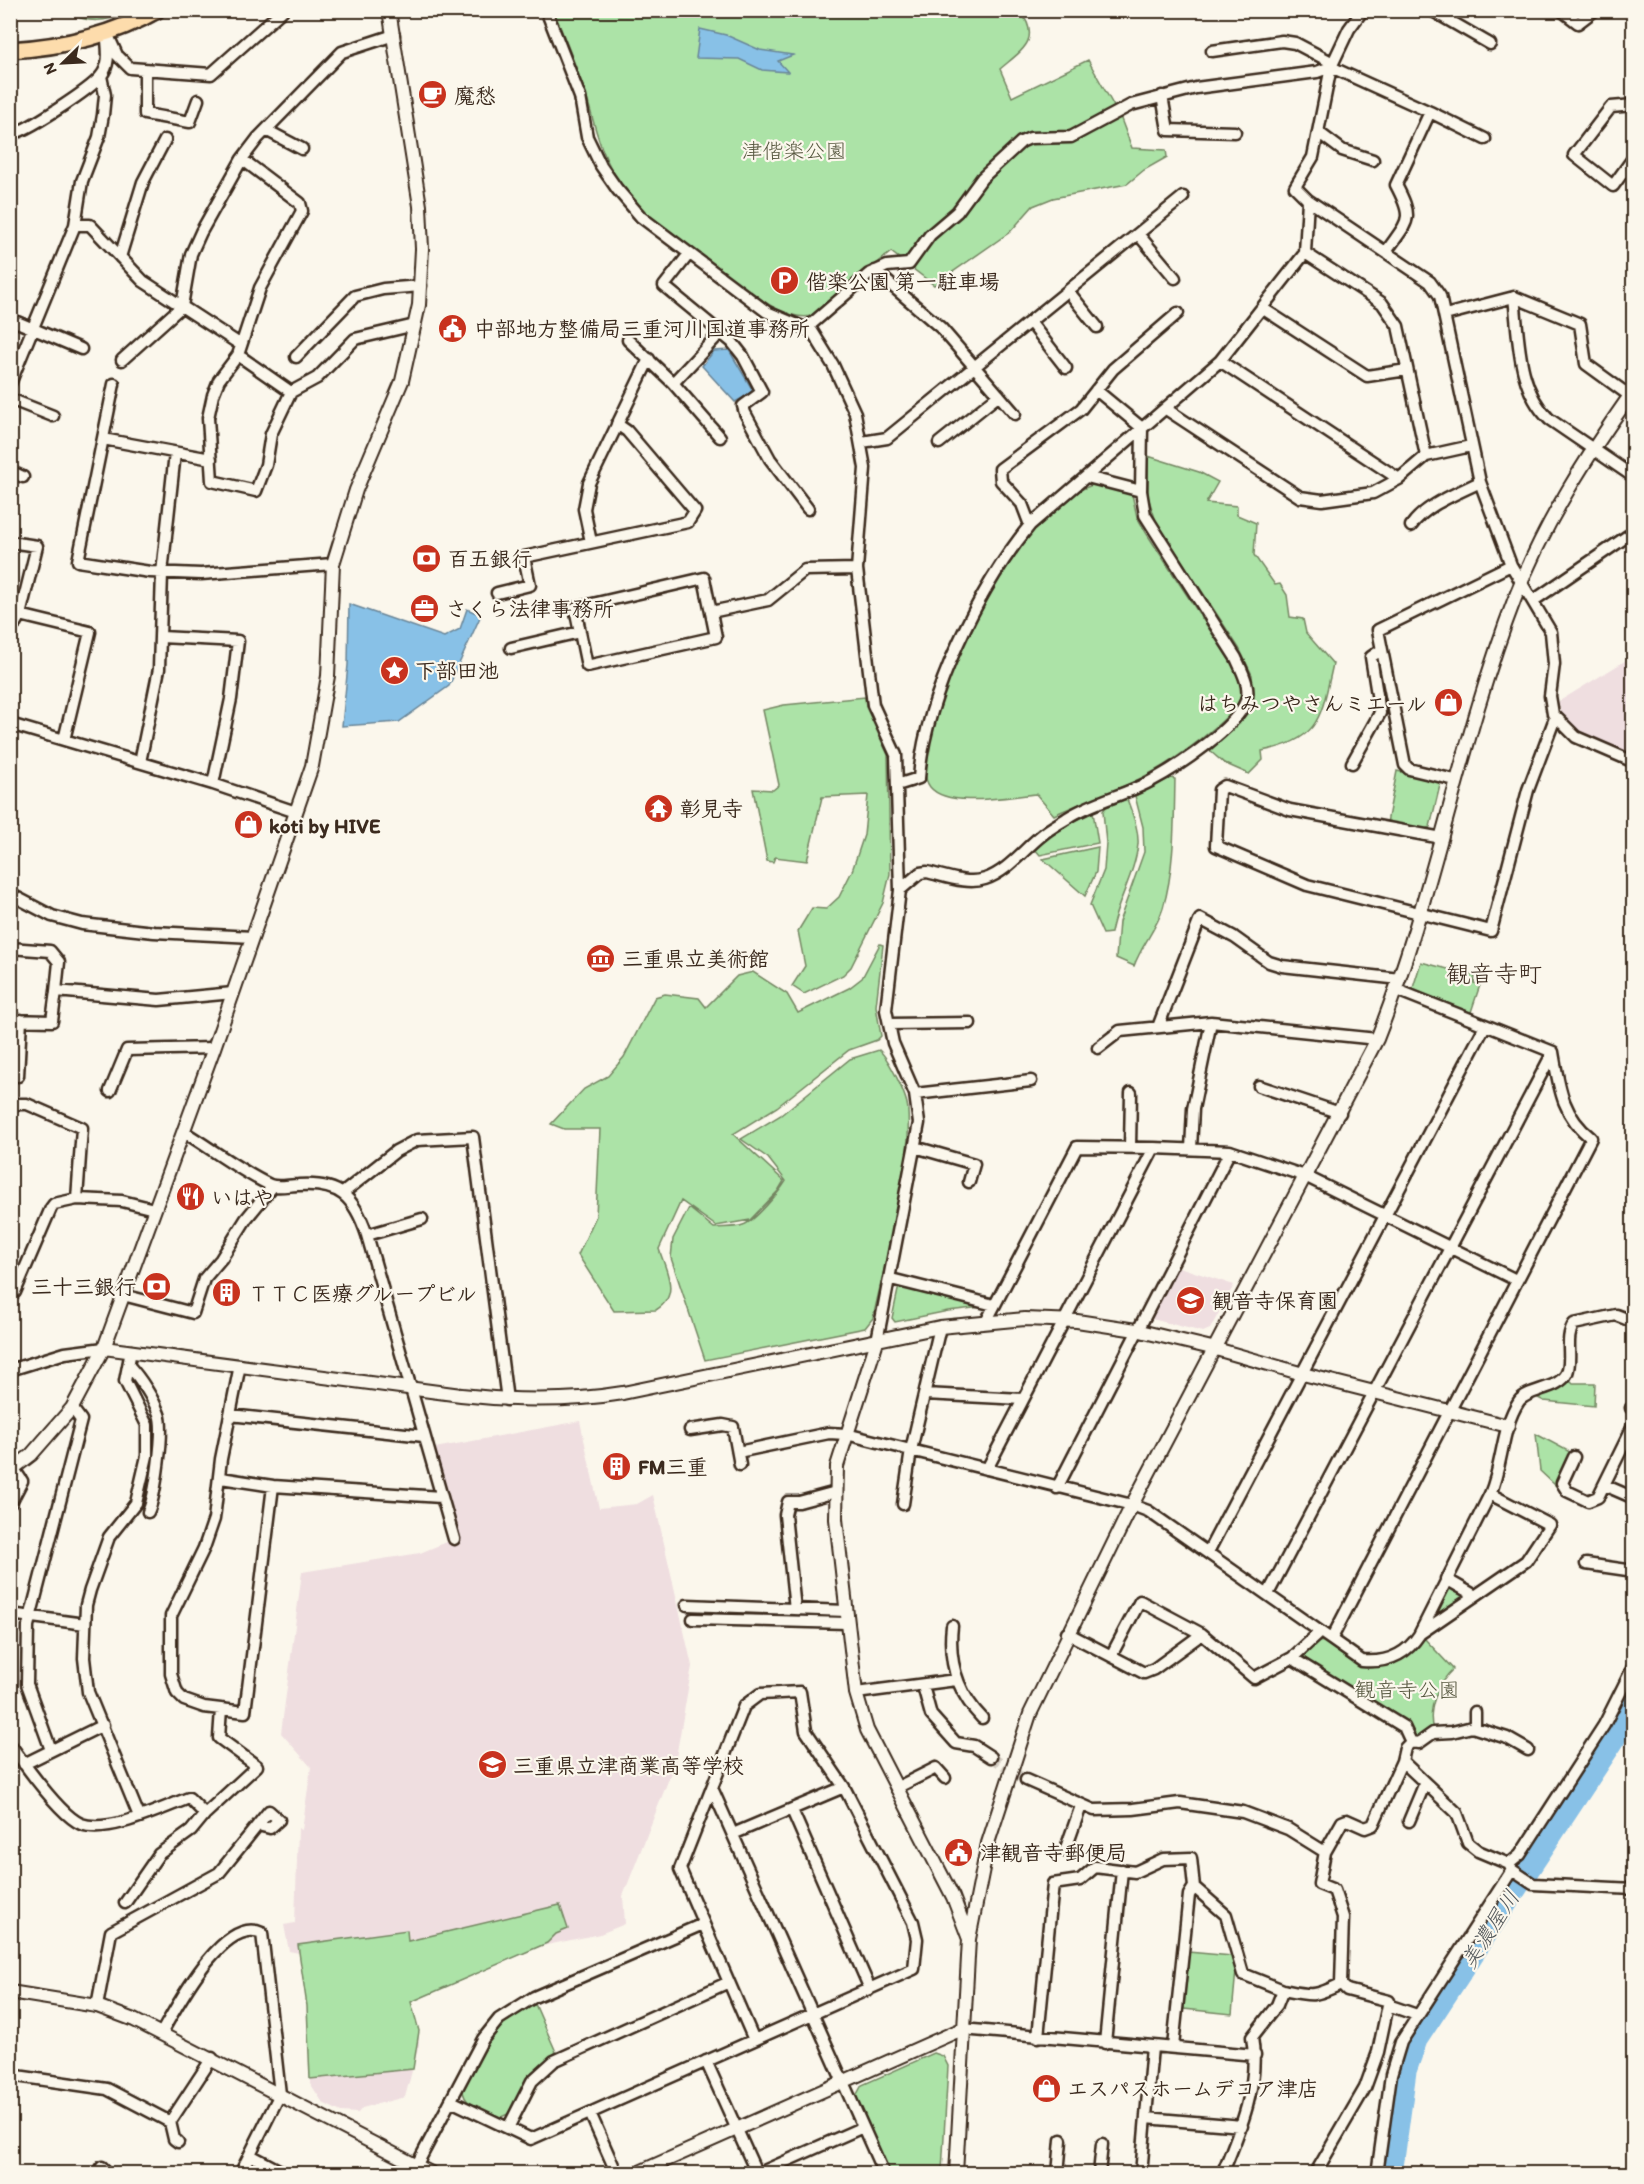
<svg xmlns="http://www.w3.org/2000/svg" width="1644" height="2184" font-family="Itim,'Klee One',sans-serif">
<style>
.built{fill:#efdee0}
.green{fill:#ace3a7;stroke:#748662;stroke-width:1.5}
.water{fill:#88c1e7;stroke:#698597;stroke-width:1.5}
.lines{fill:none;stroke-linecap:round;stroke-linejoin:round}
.river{stroke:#88c1e7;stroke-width:21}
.minor-tunnel{stroke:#d5cec3;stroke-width:10;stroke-dasharray:10 5;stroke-linecap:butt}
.minor-casing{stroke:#3b2a1e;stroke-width:15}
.tertiary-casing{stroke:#3b2a1e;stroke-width:16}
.primary-casing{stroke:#3b2a1e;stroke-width:20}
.minor{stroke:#fbf7ec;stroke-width:10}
.tertiary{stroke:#fbf7ec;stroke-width:12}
.primary{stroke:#fddcac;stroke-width:15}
.labels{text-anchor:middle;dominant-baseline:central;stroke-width:4.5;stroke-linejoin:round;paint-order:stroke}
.poi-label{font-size:21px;font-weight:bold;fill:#3b2a1e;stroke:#fbf7ec;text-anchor:start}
.park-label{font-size:21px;fill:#575840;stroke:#fbf7ec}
.water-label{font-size:22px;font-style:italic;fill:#52575a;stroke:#fbf7ec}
.quarter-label{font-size:24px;fill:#3b2a1e;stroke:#fbf7ec}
</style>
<rect width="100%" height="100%" fill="#fbf7ec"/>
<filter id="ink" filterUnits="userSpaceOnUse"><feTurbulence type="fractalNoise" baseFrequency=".0167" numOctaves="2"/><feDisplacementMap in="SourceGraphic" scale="12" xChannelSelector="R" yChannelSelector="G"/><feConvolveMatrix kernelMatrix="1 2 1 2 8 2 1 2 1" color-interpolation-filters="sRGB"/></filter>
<g filter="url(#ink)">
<!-- built -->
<path class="built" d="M1633,656V755L1578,731L1562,715L1558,702Z
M1176,1266L1234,1285L1210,1329L1203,1332L1152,1319L1150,1316Z
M580,1421L599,1508L637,1504L653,1495L692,1666L675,1763L623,1896L625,1924L600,1934L542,1946L411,2002L419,2031V2045L405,2097L362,2108L358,2113L341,2112L323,2103L310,2083L307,2006L299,1953L289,1951L284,1925L295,1923L298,1828L302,1830L311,1767L281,1733L302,1572L420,1553L459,1537L435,1448Z"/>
<!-- green -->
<path class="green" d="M64,11H132C104,22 91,25 64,11Z
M554,11H1020C1042,40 1022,50 1000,69L1012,97L1088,60L1121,119L1132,148L1166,150L1167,157L1144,170L1127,184L1053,198L1033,206L1010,232L934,285L891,252L812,316C785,321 760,298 739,284C698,255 651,225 621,184C604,161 597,136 590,109C581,76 566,43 554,11Z
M1148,456L1199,472L1218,482L1206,503L1237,506V515L1256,523L1254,555L1275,585L1280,584L1287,595L1290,617L1303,619L1306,633L1333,664C1321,716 1321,740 1262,751L1263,760L1249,774L1224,763L1210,751L1248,712L1253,700L1252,675L1239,648L1156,521L1148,497Z
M1096,484L1132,494L1137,517L1147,534L1232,664C1236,674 1243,685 1241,695C1237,718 1168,764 1147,775C1118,791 1084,801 1054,815L1036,794C1010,796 948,809 930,787C904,754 985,594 1008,560C1026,533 1064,492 1096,484Z
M865,697L866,707L888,755L890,874L883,903L851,967L843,975L804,994L792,986L805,966L798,931L812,908L826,909L839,897L852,871L864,835L868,795L822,797L807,861L775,857L773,862L767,861L753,789L773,790L779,785L763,710L784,705Z
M1397,771L1437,780L1440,785L1430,827L1425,829L1387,823Z
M1170,778L1175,779C1174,821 1175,867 1163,908C1157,928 1141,946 1134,966L1116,958L1119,922L1144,852L1143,827L1135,796Z
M1127,799C1132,813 1139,829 1138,844C1135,874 1116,903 1111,933L1103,934L1090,905L1104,870L1106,843L1103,811L1106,807Z
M1093,812L1098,843L1040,855L1035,849L1057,830Z
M1098,847L1096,872L1085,896L1043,859Z
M880,944L883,945L876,1006L881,1036L877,1040L849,1050L777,1107L733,1134L784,1181L778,1191L750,1220L716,1226L681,1201L659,1249C666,1271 681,1295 656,1310L614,1311L578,1255L596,1216L600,1129H564L551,1124L584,1089L608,1076L624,1057L655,997L665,994L699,998L706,1007L737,976L753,972L787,994L798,1013L849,988L862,978Z
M1421,962L1475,976L1474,983L1480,985L1470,1015L1412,991Z
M879,1050C889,1059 908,1097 908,1111C912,1170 886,1257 873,1318L865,1328L705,1360L671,1258L673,1239L689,1208L714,1228C724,1227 735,1228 743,1225C754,1222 780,1191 786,1181L768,1158L741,1139L781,1115L850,1059Z
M904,1286L982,1307L948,1311L895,1322L892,1318L898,1290Z
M1570,1380L1573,1383H1595L1594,1406L1544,1401L1538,1398Z
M1536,1434L1570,1452L1555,1485L1540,1471Z
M1451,1587L1467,1595L1437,1614L1435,1609L1445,1589Z
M1424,1638L1453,1669C1438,1683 1427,1709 1433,1730L1418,1739L1404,1723L1305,1662V1653L1317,1642L1327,1641L1379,1665L1402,1658Z
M560,1905L568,1929L556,1934L547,1943L411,2002L419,2031L413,2069L310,2079L307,2006L298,1945L407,1930L408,1941Z
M1188,1952L1232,1956L1236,1970L1232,2014L1184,2009Z
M535,2004L556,2052L532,2072L508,2114L499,2118C485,2111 461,2106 463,2087C482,2053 496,2018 535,2004Z
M934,2053L943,2056L948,2066L942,2171L890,2173L856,2096L862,2085Z"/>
<!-- water -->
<path class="water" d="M700,29L726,35L760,50L793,55L778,61L788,72L762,70L739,59L696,58Z
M729,350L752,389V393L735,402L702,366L714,351Z
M349,604L444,637L460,629L467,609L481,615L449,686L399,722L342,726L348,665Z"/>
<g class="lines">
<!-- river -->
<path class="river" d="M1392,2174L1406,2071L1417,2040L1614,1741L1634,1701"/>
<!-- minor-tunnel -->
<path class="minor-tunnel" d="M991,1757L1026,1780"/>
<defs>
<path id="minor" d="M546,10L580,97L587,137L601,166L617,189L641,217L767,312L812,331L833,365L855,413L865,468L857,569L873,705L896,755L900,890L886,1010L893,1043L915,1094L919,1123L877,1341
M1363,10L1349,29L1331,67L1313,157L1295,187L1308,200L1430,282L1440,296L1480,482L1511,565L1551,632L1554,664L1550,696L1553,714L1576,737L1634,762
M1431,10L1490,44
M1561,10L1578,23L1595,10
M107,33L117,55L130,68L211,74L283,10
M1212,51L1282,41L1295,43L1333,63
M145,70V114L190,122L198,100
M1162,96L1168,130L1235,132
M1634,105L1611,107L1574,155L1613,186L1634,157
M1430,112L1485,139
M266,130L302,149
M1318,132L1342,150L1373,160
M10,134C25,133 92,88 101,76C110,65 108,52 107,40
M242,159L300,203L302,211L260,288L238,355L219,380L213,395L208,418L212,481L256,491L266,465L271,434L291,392
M75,225H90L143,281L241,345
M1138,234L1175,278
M1305,253L1382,303L1398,326L1426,456
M689,254L664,286L732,342L743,356L762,392L743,406L745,413L770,459L808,509
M120,257L143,182L165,140
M875,271L941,328L1015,414
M1068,291L1097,327
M1514,297C1519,339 1517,388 1549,419L1634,477
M1262,308L1367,376L1407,370
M1445,315L1514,297L1580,324L1586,364L1630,396
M10,319L81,349
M1030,322L1066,368
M808,327L869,274L887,266L909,264L930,235L957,212L982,178L1021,142L1030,138L1071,137L1131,105L1196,88L1317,72L1331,67L1430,112L1396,185C1415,221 1408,220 1386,252
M628,340L673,383L720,437
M238,355L291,392L317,378L355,339L415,325
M296,357L355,296L383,289L421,286
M122,360L182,306L191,254L201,232L242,159L258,138L342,52L394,35
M1220,361L1399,479
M673,383L720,333
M10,384L75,225L82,181L99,137L103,115L105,95L101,76
M114,384L78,561L150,572L201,574L333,564
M10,399L53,416
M1166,409L1300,497L1322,500L1373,493L1399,479L1426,456L1471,446
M103,439L211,459
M862,442L887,438L1183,197
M939,443L999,395
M10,471L23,477
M1087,477L1141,491
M1030,525L1022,504L1001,481L1000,469L1081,409L1113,369L1178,313
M1411,526C1425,505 1458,493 1480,482
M10,542L37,546L20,615
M591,542L584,509L589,483L649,359
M704,578L716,637L587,666L575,608Z
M497,593L530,585L524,557L688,522L695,511L627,431L617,424
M1533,601L1629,535
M711,612L768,600L805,570L857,569
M10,632L20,615L90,632L64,740
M161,637L238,641L231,699L213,784
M511,648L580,632
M10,724L213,784L296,812
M140,762L159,669L162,573L175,453
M1352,763L1380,713L1371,657L1381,650
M1455,780L1409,769L1405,765L1378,630L1511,565
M897,785L919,778C925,697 979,587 1030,525L1220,361L1305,253L1308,200
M1442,838L1290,810L1225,786L1219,790L1216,846L1307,885L1491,931L1528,790L1555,718
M900,890L920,873L927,872C945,876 967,885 985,879C1007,872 1024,849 1042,835C1050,828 1060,823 1069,817C1094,801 1126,795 1153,780C1177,767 1236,728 1246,701C1251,687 1242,671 1236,658L1145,515L1141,491L1142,428L1096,390
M10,894L52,916L82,924L154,932L253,937
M10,948L50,951L59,962L56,991
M1397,990L1553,1052
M10,1020L52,1021L56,991L159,1000L233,993
M889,1024L970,1023
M1158,1027L1200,919L1234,937L1269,962L1282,966L1400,979
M1098,1048L1120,1031L1211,1022L1377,1039
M18,1076L21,1020
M1259,1086L1340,1113
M110,1091L127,1050L214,1048
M915,1094L1031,1081
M10,1104H27L82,1128L77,1199L54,1204L51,1208L15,1292H10
M184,1132C212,1149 240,1171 270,1185C278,1188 289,1185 298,1185C339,1182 354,1196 367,1235L454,1539
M915,1147L974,1164L969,1182
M1130,1147L1131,1093
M1191,1149L1193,1109L1211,1022
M343,1193L396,1151L417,1140L473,1137L507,1400
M77,1199L122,1201L154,1209
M367,1235L422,1219
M891,1279L994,1305
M123,1295L193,1313L204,1279L221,1259L246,1219L273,1186
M986,1322L1077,1147L1154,1148
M131,1351L125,1381L147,1425V1456L136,1503L109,1537L90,1590L86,1605L84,1658L88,1692L139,1816
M240,1365L221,1459L214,1519L204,1548L171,1616V1674L177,1693L184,1700L204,1707L245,1712L273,1486
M129,1366C141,1379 153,1398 159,1414C165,1429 155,1498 148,1512
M10,1370L65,1353L104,1348
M925,1394L1022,1399
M1631,1408L1634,1406
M230,1415L424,1436
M690,1430L723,1425L733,1427L740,1465
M738,1452L829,1433L846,1434L1132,1505L1148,1511L1362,1661C1386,1663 1406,1655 1419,1635L1490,1494C1503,1465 1501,1428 1519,1401C1529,1388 1559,1390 1567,1373C1573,1357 1564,1339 1574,1324L1616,1315L1634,1322
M1574,1457L1562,1483L1567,1491L1588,1501L1598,1497L1633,1426
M10,1463L22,1481L10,1504
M987,1469L1154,1148L1230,1151L1305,1176L1516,1280
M221,1478L273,1486L441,1497
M1604,1485L1634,1498
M1057,1488L1230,1151
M903,1504L911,1450L940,1327
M1208,1552L1485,1026
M1586,1564L1634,1571
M1446,1579L1474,1595
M1268,1594L1553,1052
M687,1605L846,1611
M795,1609L785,1515L788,1502H799L836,1492
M10,1614L85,1624
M693,1619L847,1623
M952,1626C948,1661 957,1692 982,1718
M1067,1633L1144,1673L1154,1669L1202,1634
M1421,1633L1526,1561L1550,1525L1490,1494
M1332,1638L1591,1138C1562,1115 1559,1087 1553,1052
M1111,1656L1140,1601L1202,1634L1254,1678L1292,1658L1320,1632
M1292,1658L1404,1727L1411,1742L1405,1748L1402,1761L1457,1813L1468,1843L1478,1851L1509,1864
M923,1686L931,1715L956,1743L974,1746L991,1757
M856,1693L956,1680
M1475,1728V1712
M1411,1742L1419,1743L1433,1733L1452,1732L1472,1727L1507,1738L1528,1750
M10,1744C24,1764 60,1815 81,1824C109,1834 162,1808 189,1798L205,1814L257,1766L219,1738L221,1709
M51,1750L27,1684L28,1626L81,1420L72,1408
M24,1764L103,1725
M1026,1780L1094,1810L1133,1809L1180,1803L1243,1812L1288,1829L1325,1852L1319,1884L1334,1890L1343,1917L1341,1984
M712,1788L884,2174
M896,1788L936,1768L945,1778
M792,1810L870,1989
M1409,1821L1425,1783
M733,1834L844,1787
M1065,1851L1081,1806
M1325,1852L1342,1822L1347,1820L1365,1828L1373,1825L1402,1761
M1512,1870L1533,1884L1634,1889
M1194,1887L1226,1915L1243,1974L1283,1990L1277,2005L1252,2037C1260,2084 1240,2131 1222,2174
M125,1903L159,1854L191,1831L205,1814
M1283,1990C1313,1996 1313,1997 1341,1984L1347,1990L1389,2001L1388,2005L1417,2015
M97,2006L111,1932L219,1873L269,1811L279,1820L270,1828L258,1825
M962,2029L1255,2055
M162,2032C177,2006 224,1915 262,1933L280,2094L240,2174
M1038,2037L1053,1884L1080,1880L1095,1867L1135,1872L1163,1859L1191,1858L1194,1887L1189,1895L1173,2047
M1105,2043L1122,1870
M706,2061L757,2174
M10,2075L107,2089L170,2122L212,2058
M451,2101L531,2139L914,1969L917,1939L913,1922L844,1787L806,1731L800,1692L760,1694L744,1706L680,1869L754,2040
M590,2113L617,2174
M1146,2118L1242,2126
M170,2122L174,2139L178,2142
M508,2128L532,2081L554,2061L729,1982
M250,2155L286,2174
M98,2174L102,2167L109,2174
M412,2174L483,2039L499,2019L534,1997L703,1924
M757,2174L863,2127
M1058,2174L1061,2140
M1099,2174L1102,2144
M1141,2174L1152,2047
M1315,2174L1365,2088L1378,2052L1388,2005
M1377,2174L1391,2075L1401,2042L1512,1870L1509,1864L1520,1855L1604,1725L1634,1665"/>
<path id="tertiary" d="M877,1341L837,1466L836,1519L856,1693L867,1730L953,1897L969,1939
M104,1348L461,1395C515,1401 569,1402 623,1393L940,1327L1025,1319L1077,1321L1136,1330L1216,1349L1303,1374L1508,1426
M10,1471L31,1455L72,1408L104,1348L214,1048L312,766L328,676L333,564L356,490L402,381L419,305L422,249L420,206L389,10
M10,1992L97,2006L134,2020L433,2174
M635,2174L962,2029
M956,2174L969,1939L988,1843L1030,1714L1132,1505L1377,1039C1434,896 1459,743 1515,598C1544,523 1587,456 1634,390"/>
<path id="primary" d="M10,50C62,47 112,36 157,10"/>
</defs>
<!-- minor casing -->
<use href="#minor" class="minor-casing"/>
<!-- tertiary casing -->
<use href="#tertiary" class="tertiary-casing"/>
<!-- primary casing -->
<use href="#primary" class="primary-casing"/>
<!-- minor -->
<use href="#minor" class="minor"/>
<!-- tertiary -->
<use href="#tertiary" class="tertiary"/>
<!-- primary -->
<use href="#primary" class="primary"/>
</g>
</g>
<!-- icons -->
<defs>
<symbol id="cafe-disc" viewBox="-11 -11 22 22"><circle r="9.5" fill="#c8321e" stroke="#fbf7ec"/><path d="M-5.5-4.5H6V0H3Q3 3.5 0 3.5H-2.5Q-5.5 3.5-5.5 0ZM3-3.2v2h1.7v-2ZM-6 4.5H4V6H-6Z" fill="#fff"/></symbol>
<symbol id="parking-disc" viewBox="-11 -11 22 22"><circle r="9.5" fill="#c8321e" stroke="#fbf7ec"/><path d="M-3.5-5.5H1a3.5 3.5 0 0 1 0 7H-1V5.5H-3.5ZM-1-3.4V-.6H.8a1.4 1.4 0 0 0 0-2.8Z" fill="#fff"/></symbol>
<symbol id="civic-disc" viewBox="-11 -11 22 22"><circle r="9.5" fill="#c8321e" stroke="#fbf7ec"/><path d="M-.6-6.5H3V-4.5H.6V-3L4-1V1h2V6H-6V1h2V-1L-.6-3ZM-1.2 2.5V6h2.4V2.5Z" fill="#fff"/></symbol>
<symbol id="bank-disc" viewBox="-11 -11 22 22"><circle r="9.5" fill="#c8321e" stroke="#fbf7ec"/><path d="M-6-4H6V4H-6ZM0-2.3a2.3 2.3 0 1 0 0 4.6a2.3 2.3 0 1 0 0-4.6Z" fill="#fff"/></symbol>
<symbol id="office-disc" viewBox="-11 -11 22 22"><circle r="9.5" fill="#c8321e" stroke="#fbf7ec"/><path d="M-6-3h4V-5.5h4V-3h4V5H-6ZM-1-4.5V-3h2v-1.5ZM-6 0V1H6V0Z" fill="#fff"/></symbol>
<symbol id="sight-disc" viewBox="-11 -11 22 22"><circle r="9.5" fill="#c8321e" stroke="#fbf7ec"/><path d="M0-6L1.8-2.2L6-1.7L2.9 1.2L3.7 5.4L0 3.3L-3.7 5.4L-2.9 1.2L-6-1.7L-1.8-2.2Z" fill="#fff"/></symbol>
<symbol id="shop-disc" viewBox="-11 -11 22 22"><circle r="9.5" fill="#c8321e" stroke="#fbf7ec"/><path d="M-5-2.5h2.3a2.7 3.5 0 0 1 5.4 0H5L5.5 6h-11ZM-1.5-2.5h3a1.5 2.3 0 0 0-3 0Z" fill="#fff"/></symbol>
<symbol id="temple-disc" viewBox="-11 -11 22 22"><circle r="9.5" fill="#c8321e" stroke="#fbf7ec"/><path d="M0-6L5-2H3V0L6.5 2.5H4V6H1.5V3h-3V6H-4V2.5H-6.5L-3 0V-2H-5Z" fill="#fff"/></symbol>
<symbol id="museum-disc" viewBox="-11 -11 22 22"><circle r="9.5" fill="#c8321e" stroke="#fbf7ec"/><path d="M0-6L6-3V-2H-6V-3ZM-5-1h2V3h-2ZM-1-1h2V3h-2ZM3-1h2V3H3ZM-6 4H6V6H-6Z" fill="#fff"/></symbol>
<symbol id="restaurant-disc" viewBox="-11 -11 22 22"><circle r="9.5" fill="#c8321e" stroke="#fbf7ec"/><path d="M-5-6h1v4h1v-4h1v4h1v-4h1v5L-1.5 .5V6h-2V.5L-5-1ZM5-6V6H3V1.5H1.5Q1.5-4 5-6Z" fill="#fff"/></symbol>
<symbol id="building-disc" viewBox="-11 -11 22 22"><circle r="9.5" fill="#c8321e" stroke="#fbf7ec"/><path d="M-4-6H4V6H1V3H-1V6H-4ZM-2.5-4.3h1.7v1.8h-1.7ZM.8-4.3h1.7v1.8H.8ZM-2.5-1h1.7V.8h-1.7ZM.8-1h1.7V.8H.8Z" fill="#fff"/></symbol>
<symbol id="school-disc" viewBox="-11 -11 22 22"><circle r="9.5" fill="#c8321e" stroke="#fbf7ec"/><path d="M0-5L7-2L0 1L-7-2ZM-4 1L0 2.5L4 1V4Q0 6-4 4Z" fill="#fff"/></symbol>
</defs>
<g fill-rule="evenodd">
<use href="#cafe-disc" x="416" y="78" width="33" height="33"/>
<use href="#parking-disc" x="768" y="264" width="33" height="33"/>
<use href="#civic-disc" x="436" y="312" width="33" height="33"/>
<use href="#bank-disc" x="410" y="542" width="33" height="33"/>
<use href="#office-disc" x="408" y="592" width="33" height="33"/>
<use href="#sight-disc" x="378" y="654" width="33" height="33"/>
<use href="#shop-disc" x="1432" y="686" width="33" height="33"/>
<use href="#temple-disc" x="642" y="792" width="33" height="33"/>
<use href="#shop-disc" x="232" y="808" width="33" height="33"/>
<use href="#museum-disc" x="584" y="942" width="33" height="33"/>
<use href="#restaurant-disc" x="174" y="1180" width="33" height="33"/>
<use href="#bank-disc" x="140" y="1270" width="33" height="33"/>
<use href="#building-disc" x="210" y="1276" width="33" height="33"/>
<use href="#school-disc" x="1174" y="1284" width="33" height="33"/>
<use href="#building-disc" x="600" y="1450" width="33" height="33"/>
<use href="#school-disc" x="476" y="1748" width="33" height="33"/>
<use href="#civic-disc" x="942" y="1836" width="33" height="33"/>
<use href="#shop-disc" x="1030" y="2072" width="33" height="33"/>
</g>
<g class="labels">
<!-- poi labels -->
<g class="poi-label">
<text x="454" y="95">魔愁</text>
<text x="806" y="281">偕楽公園 第一駐車場</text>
<text x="474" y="328">中部地方整備局三重河川国道事務所</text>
<text x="448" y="558">百五銀行</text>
<text x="446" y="608">さくら法律事務所</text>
<text x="415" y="670">下部田池</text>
<text x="1427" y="703" text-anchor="end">はちみつやさんミエール</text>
<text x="680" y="808">彰見寺</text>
<text x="269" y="825">koti by HIVE</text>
<text x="622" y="958">三重県立美術館</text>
<text x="211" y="1197">いはや</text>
<text x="136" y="1286" text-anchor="end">三十三銀行</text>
<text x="248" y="1293">ＴＴＣ医療グループビル</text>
<text x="1212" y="1300">観音寺保育園</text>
<text x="638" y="1466">FM三重</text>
<text x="513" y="1765">三重県立津商業高等学校</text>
<text x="980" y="1852">津観音寺郵便局</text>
<text x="1067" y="2088">エスパスホームデコア津店</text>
</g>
<!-- park labels -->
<g class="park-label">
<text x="794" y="150">津偕楽公園</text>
<text x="1407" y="1689">観音寺公園</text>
</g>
<!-- water labels -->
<g class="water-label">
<text transform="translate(1490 1929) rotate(-57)">美濃屋川</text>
</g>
<!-- quarter labels -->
<g class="quarter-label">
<text x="1494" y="973">観音寺町</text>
</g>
</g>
<!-- margin -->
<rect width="1644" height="2184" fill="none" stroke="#fbf7ec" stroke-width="36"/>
<rect x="18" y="18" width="1608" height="2148" fill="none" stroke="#3b2a1e" stroke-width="2" filter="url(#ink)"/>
<!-- north arrow -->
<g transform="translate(63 63) rotate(246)" stroke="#fbf7ec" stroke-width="4.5" paint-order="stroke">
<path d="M0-4.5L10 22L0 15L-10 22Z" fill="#3b2a1e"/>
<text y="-9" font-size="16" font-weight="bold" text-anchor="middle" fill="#3b2a1e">N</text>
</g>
</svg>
